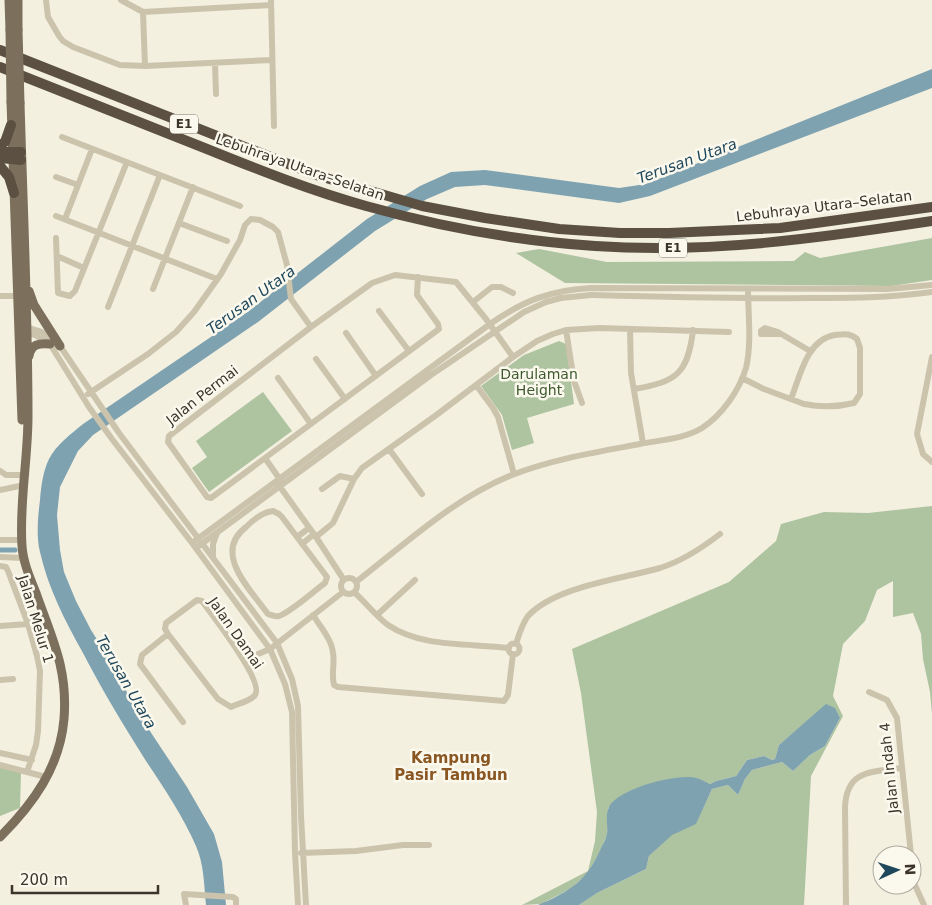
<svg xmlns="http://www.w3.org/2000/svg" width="932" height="905" font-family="'DejaVu Sans',sans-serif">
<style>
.green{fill:#aec3a0}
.water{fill:#7fa2b1}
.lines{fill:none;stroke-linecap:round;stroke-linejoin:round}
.canal{stroke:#7fa2b1;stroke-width:5}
.minor{stroke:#ccc3ac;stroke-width:6}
.major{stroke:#7c6f5c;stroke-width:9}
.highway{stroke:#5b5042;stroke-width:10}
.major-bridge{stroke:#7c6f5c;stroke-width:9}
.labels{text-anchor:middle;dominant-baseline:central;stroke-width:5;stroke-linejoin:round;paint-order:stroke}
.shield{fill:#fbf8ed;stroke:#746f65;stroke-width:1}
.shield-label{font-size:12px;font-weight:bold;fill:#3a342b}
.street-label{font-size:14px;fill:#3a342b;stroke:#fbf8ed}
.park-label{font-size:14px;fill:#3e592e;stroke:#fbf8ed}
.water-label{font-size:15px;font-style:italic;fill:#1f485c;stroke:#fbf8ed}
.neighbourhood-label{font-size:15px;font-weight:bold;fill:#8a5723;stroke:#fbf8ed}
</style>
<rect width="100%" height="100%" fill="#f3f0e0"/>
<!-- green -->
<path class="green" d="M932,238V280L891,286L565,283L516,253L539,249L607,262L794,261L805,252L820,258Z
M559,341L566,344L574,404L527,418L534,443L512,450L502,415L481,386L524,355Z
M263,392L292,431L209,492L192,468L207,457L196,441Z
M932,506V714L930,692L923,659L921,634L913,613L893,617V581L877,590L865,621L843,644L833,696L843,716L811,776L804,905H579L597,893L646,869L649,856L672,834L696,823L712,789L728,785L738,795L745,779L752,770L782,762L793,771L810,755L825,746L840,718L810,719L779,745L775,759L772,760L764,756L747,760L736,776L716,781L710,784L695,778L608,808L607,835L597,858L587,874L570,889L541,904L522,905L588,871L595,841L597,812L581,693L572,649L729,582L776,541L781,524L824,512L868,513Z
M0,767L21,773L20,808L0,816Z"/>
<!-- water -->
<path class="water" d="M932,69V88L650,196L619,203L485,185L455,187L427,199L375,231L258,322L93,435L78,451L60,487L57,515L60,550L64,572L76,601L91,630L115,668L134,707L187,787L214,834L222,862L226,905H206C204,885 204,864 196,846C183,816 164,788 146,761C124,726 102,690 83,653C65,621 48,588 40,552C36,536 38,516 40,500C41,487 43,471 49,459C56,445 71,434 83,424L249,311L367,219L420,186L451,172L485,170L619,188L646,184Z
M826,704L835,708L840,718L825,746L810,755L793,771L782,762L752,770L745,779L738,795L728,785L712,789L696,824L672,835L649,856L646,869L597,893L579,905H538C569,892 588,880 601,848C603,844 606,839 607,834C608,826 605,815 609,807C618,789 677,773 696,778C701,779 705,782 710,784L716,781L736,776L747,760L764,756L772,760L775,759L779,745Z"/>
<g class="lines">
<!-- canal -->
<path class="canal" d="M0,550H15"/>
<!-- minor -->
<path class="minor" d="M46,0L48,17L59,36L63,41L73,47L120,65L145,66L272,60
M121,0L143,12L271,5
M271,0L274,126
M143,12L145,66
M215,63L216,94
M62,137L240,206
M56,177L78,185
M56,216L217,279
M65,219L92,149
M179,223L227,241
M56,238L58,293L70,296L75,291L127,162
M57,256L84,268
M153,289L193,187
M0,296H21
M473,302L492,287H501L513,293
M108,307L160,175
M379,311L409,351
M23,326L42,332L60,346L119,433L277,643L292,679L298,706L301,816L306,905
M630,329L631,373L643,443
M566,330L574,381L582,403
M23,332L35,335L50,344L89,407L112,439L192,543L270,649L285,684L292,712L295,853L298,905
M346,333L376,376
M781,334H761V331L765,328L778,332L810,351
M513,357L537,341L553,334L566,330L600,328L729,332
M932,357L917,434L923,454L932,462
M316,359L345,399
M278,378L311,424
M742,378L764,389L804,404C819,407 838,407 854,403L860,394V348L857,339C850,333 845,334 835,335C807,339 800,376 791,399
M476,385L493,408L498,417L514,474
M634,389C676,382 688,374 693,330
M88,394L148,354L176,332L194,312L221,274L240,240L245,225L251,219L260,220L273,227L278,232L287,265L291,299L311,327
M389,449L422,494
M265,458L281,481
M0,471L6,475H25
M278,484L316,537L344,580
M322,489L340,476L354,479
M0,490L24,485
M273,511L279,514L282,517L327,577L325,583C314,591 291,612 279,616C275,617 271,615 268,614C250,589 212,553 246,527C253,520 263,512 273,511Z
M297,537L309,528
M316,537L333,523L354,479L362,468L435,416L513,357L486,319L456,282L395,275L372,283L311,327L169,436L168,442L207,497L211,498L439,329L438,324L417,295L418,277
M0,540H21
M192,543L490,324C523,301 550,290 591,288L888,289L932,285
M302,544L314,534
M196,548L431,375L524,312L546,302L561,298L591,295C663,297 734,299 806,298C848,298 890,298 932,292
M0,557L23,558
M213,557V544L217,533
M0,566L6,567L8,571L28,624L37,656L40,671L38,731L36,745L27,772
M341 586a8 8 0 1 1 16 0a8 8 0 1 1-16 0Z
M356,582C405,544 454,498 512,475C553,459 597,452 640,444C660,440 684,439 702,428C722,415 739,391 746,368C752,343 748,314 748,289
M355,593C366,603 376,616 388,625C422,648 470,643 509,648
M197,600L202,601C212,615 265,682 255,695C251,701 237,704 231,707L218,699L168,634L165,629L166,623Z
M313,615C320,626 332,640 333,653C335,664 331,674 334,685L338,687L504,701L508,695L513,654
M377,615L415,580
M0,626L28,624L45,619
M168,634L142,655L140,664L183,722
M508.5 649a5.5 5.5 0 1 1 11 0a5.5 5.5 0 1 1-11 0Z
M516,644C519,634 522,624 528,616C556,586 622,579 660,568C682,561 702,548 720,534
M244,660L270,649L343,592
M0,680L13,679
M869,692L887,700L897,718L911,855
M0,753L32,760
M0,765L46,777
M301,853L356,851L403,845H429
M912,866L914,883L924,905
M186,905L184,894L233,897L236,899V905
M846,905L845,808C846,770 871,772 901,768"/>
<!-- major -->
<path class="major" d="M9,0L10,30
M18,0V30
M11,102L22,420
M29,291L34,305L60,346
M29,356C31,344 39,343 50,344
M0,837C33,804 60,767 64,719C68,668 52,639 36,593C30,578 23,562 22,546C19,503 28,460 28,416C28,312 23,207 20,103"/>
<!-- highway -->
<path class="highway" d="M0,50L316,175L422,206L485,218L559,229L620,233H669L780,228L932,207
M0,67C69,94 138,122 207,149C259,170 312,191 366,206C441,227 518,241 595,246C709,254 820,238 932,221
M0,145L5,142L11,125
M0,152H21
M0,158L21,160
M0,166L9,177L14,193"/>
<!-- major-bridge -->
<path class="major-bridge" d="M10,30L11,102
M18,30L20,103"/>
</g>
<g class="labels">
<!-- shield labels -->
<g class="shield">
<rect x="170" y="114.5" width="28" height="19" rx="4"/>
<rect x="659" y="238.5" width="28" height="19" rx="4"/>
</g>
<g class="shield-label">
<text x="184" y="124">E1</text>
<text x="673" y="248">E1</text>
</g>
<!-- street labels -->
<g class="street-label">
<text transform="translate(300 167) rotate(19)">Lebuhraya Utara–Selatan</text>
<text transform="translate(824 206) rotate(-7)">Lebuhraya Utara–Selatan</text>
<text transform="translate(202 395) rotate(-38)">Jalan Permai</text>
<text transform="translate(36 619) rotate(73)">Jalan Melur 1</text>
<text transform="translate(236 633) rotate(55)">Jalan Damai</text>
<text transform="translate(889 768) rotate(-96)">Jalan Indah 4</text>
</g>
<!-- park labels -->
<g class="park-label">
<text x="539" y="374">Darulaman<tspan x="539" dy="16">Height</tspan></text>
</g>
<!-- water labels -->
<g class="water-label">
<text transform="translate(687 161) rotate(-20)">Terusan Utara</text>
<text transform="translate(251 300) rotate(-36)">Terusan Utara</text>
<text transform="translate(126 682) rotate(60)">Terusan Utara</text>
</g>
<!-- neighbourhood labels -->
<g class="neighbourhood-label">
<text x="451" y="758">Kampung<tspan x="451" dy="17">Pasir Tambun</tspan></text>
</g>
</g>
<!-- north arrow -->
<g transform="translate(897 870) rotate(87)"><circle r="24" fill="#fbf8ed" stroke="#aeaa9f"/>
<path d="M0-4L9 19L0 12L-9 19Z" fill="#1f485c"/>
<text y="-8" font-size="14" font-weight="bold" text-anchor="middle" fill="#3a342b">N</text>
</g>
<!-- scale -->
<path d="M12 885v8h146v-8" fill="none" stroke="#3a342b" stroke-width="2.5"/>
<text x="20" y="885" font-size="15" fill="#3a342b" stroke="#fbf8ed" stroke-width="4" paint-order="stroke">200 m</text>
</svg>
